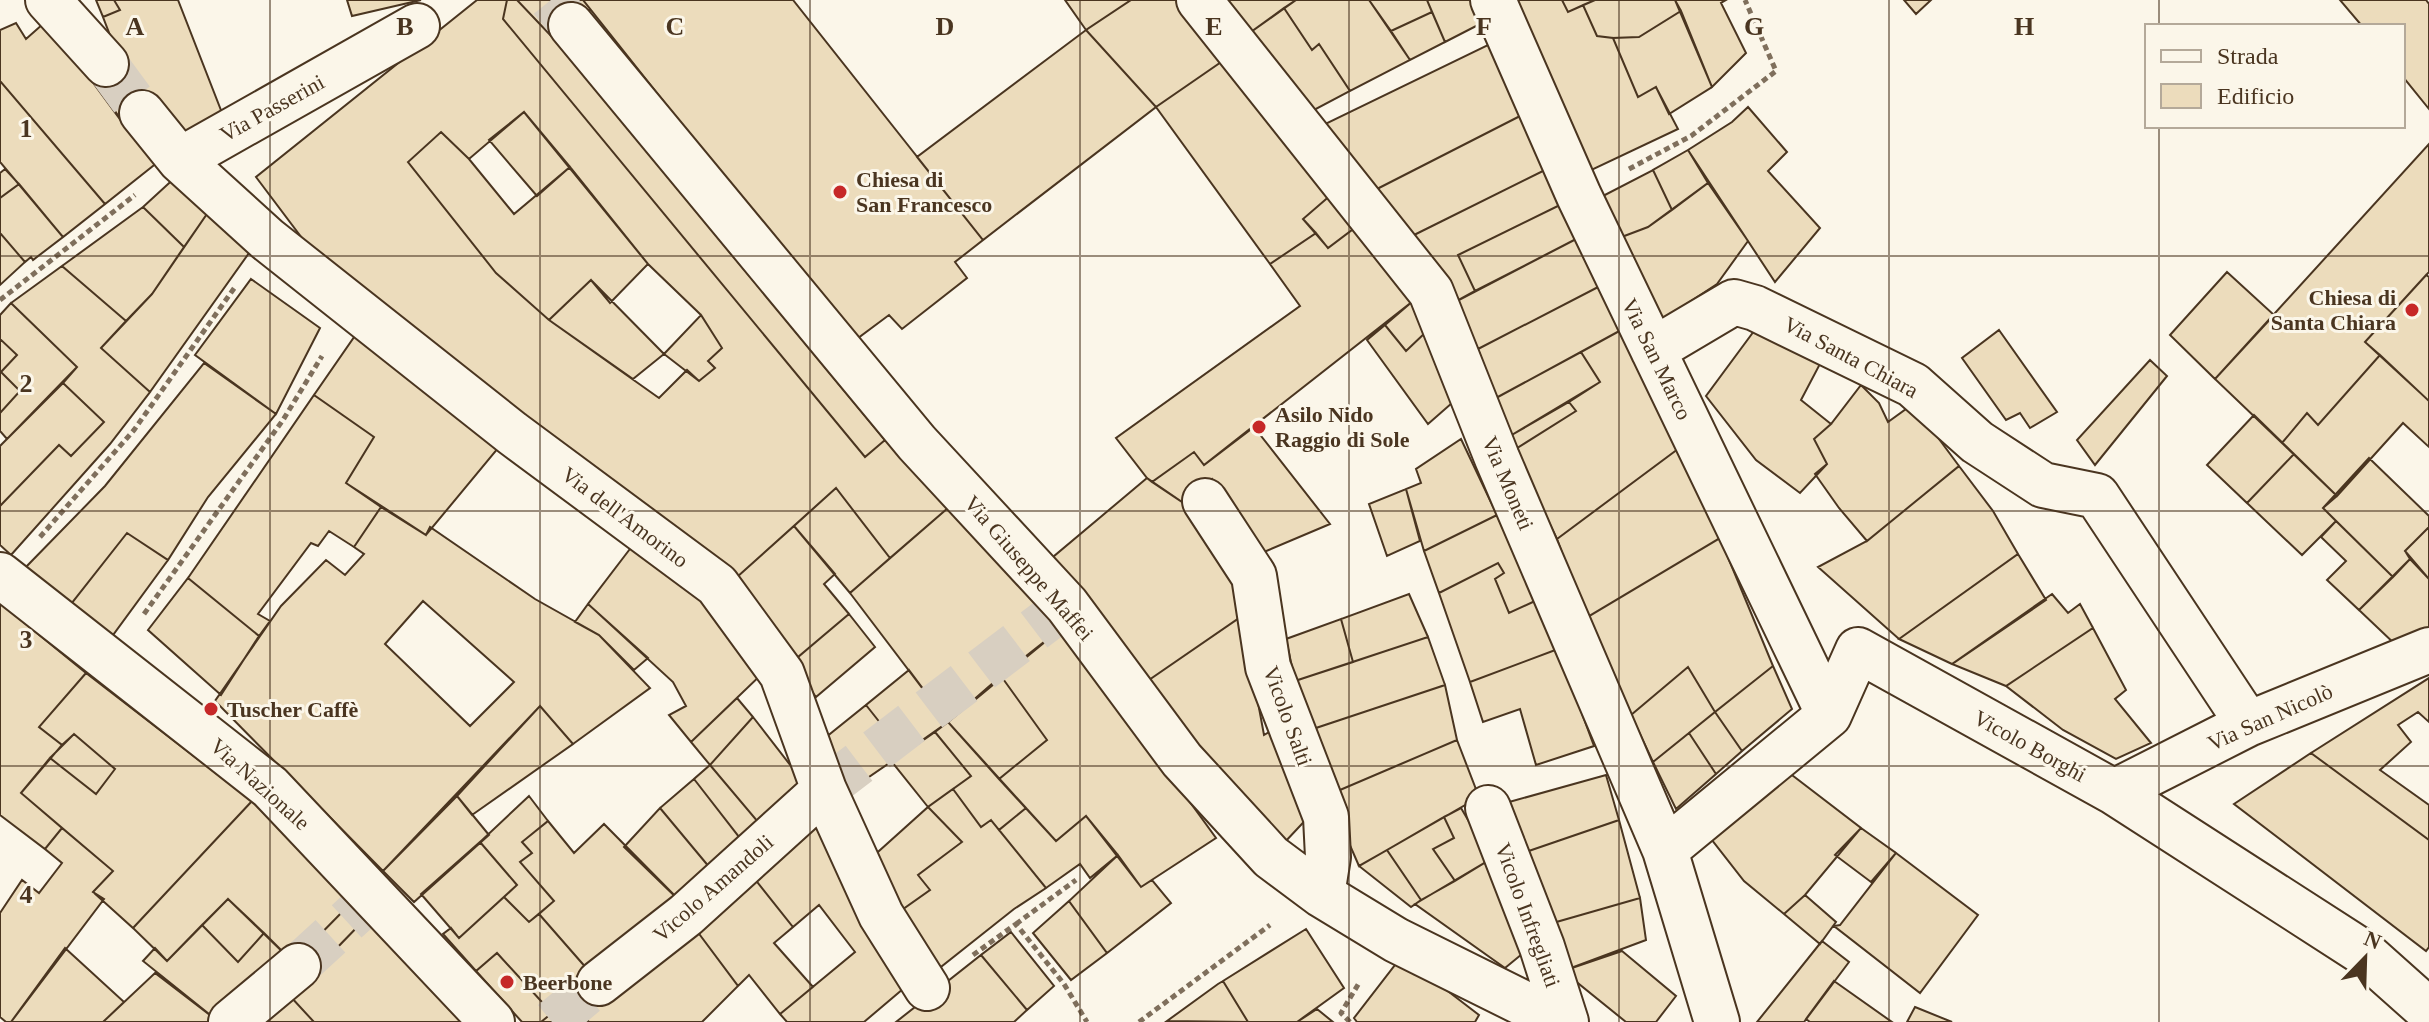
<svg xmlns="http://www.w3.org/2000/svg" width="2429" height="1022" font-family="'Times New Roman',serif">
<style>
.building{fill:#ecdcbc;stroke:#4a3520;stroke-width:2;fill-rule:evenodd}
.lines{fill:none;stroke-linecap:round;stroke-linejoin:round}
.pedestrian-tunnel{stroke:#d8cfc1;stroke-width:44;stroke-dasharray:44 22;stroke-linecap:butt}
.minor-tunnel{stroke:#d8cfc1;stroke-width:44;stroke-dasharray:44 22;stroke-linecap:butt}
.pedestrian-casing{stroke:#4a3520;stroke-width:48}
.minor-casing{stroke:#4a3520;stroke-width:48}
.path{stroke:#7f6f5c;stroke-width:5;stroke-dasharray:6 4;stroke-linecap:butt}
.pedestrian{stroke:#fbf6e9;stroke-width:44}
.minor{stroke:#fbf6e9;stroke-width:44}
.grid{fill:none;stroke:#4a3520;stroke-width:2;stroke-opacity:0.55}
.poi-dot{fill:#c62828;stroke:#fbf6e9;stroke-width:3}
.labels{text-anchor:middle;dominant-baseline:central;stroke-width:6;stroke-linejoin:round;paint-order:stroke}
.street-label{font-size:22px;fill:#4a3520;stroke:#fbf6e9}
.poi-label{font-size:22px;font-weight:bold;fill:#4a3520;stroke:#fbf6e9;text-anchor:start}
.grid-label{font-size:26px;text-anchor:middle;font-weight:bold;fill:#4a3520;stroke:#fbf6e9;stroke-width:6;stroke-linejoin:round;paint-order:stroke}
</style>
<rect width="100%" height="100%" fill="#fbf6e9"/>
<!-- building -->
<path class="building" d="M96,0H114L120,10L103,17Z
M114,0H178L224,118L181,140L151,105L118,56L103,17L120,10Z
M347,0H421L352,16Z
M477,0H507L503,19L865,457L885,440L956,501L890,558L836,488L727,586L308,246L256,177ZM524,112L648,264L701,315L722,348L708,361L715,368L699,381L687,370L659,398L549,320L496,273L408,162L441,132L469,159Z
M507,0H517L554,39L885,440L865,457L503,19Z
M517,0H583L590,9L554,39Z
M583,0H793L983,240L955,262L967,278L902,329L889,315L854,341Z
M1065,0H1131L1086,30Z
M1131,0H1179L1224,60L1156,107L1086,30Z
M1225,0H1296L1251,32Z
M1296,0H1369L1410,60L1350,91L1319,44L1312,50L1284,8Z
M1369,0H1427L1432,12L1391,31Z
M1427,0H1472L1482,23L1445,42Z
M1516,0H1562L1568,12L1583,5L1597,36L1613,38L1638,97L1656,87L1678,129L1583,174Z
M1562,0H1595L1568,12Z
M1595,0H1675L1681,11L1639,37L1613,38L1597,36L1583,5Z
M1675,0H1726L1721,3L1746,53L1712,87Z
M1904,0H1931L1916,14Z
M2340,0H2426L2429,4V109L2403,77V26H2362Z
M1284,8L1312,50L1319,44L1350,91L1314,110L1251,32Z
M1681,11L1712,87L1669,114L1656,87L1638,97L1613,38L1639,37Z
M1432,12L1445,42L1410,60L1391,31Z
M52,16L125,126L163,158L105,204L0,81V30L16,23L26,39Z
M1086,30L1156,107L983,240L917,157Z
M1492,43L1524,114L1375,190L1323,125Z
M118,56L151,105L133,120L93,73Z
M1224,60L1294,155L1332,194L1303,219L1316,233L1270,264L1156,107Z
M93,73L133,120L125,126L89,77Z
M0,81L105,204L63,237L0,162Z
M1748,107L1787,152L1768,171L1820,228L1775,282L1688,150L1732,122Z
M524,112L570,167L537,196L489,140Z
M1524,114L1549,168L1412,236L1375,190Z
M441,132L469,159L514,214L570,167L648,264L610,303L591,280L549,320L496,273L408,162Z
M2429,144V272L2365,342L2380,355L2318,425L2307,413L2282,443L2215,379Z
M1688,150L1708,183L1672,210L1653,170Z
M1549,168L1564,203L1458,255L1475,291L1455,302L1412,236Z
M5,169L19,184L0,198V173Z
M1653,170L1672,210L1648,227L1619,238L1599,198Z
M179,174L209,211L184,247L143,207Z
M1708,183L1748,241L1717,284L1662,320L1619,238L1648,227Z
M19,184L63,237L33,260L31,257L25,262L0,233V198Z
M1332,194L1356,227L1328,248L1303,219Z
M1564,203L1580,237L1475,291L1458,255Z
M143,207L184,247L152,294L126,321L62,266Z
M209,211L254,246L150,392L101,348L152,294Z
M1356,227L1413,301L1204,465L1194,452L1152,482L1147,478L1116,438L1300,306L1270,264L1316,233L1328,248Z
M0,233L25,262L0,285Z
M1580,237L1602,285L1478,349L1455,302Z
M62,266L126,321L101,348L150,392L110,444L11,555L0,545V506L59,445L71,456L104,422L63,383L77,367L11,303Z
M2227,272L2274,315L2215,379L2170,335Z
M2426,275L2429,277V401L2365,342Z
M251,279L320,328L276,414L195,355Z
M591,280L664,354L633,379L549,320Z
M1602,285L1623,329L1496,398L1478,349Z
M1413,301L1427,331L1406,351L1385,325Z
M11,303L77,367L7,439L0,431V413L20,391L1,372L17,355L0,339V315Z
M701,315L722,348L708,361L715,368L699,381L664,354Z
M1385,325L1406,351L1427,331L1452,403L1428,424L1367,340Z
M1757,327L1821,362L1801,400L1831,424L1814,439L1827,464L1800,493L1756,460L1706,396Z
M1623,329L1678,449L1557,539L1514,450L1576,411L1569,402L1600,382L1581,352Z
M359,330L504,441L426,535L346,483L374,437L314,395Z
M1999,330L2057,412L2030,428L2020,413L2006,420L1962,358Z
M0,339L17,355L1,372L0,371Z
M1581,352L1600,382L1510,436L1496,398Z
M2380,355L2429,401V447L2403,423L2337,496L2282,443L2307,413L2318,425Z
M2150,360L2167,376L2095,465L2077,440Z
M204,363L276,414L208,497L168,560L127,533L71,604L25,568L105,486Z
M0,371L20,391L0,413Z
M63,383L104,422L71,456L59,445L0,506V446Z
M1861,385L1879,403L1888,422L1913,404L1959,466L1867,541L1839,508L1815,474L1827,464L1814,439L1831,424Z
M314,395L374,437L346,483L381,507L354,547L329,531L318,546L311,543L258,614L270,621L259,636L188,578Z
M1569,402L1576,411L1514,450L1510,436Z
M2254,415L2294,454L2247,503L2207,465Z
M1254,427L1330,524L1264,552L1212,479L1182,502L1152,482L1194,452L1204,465Z
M1461,439L1497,515L1424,551L1406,489L1421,483L1416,469Z
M1678,449L1720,538L1586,618L1557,539Z
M2294,454L2337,496L2323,508L2336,521L2302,555L2247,503Z
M2369,458L2429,516V527L2405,551L2410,559L2393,577L2323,508Z
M1959,466L1993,511L2018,554L1899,639L1818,567L1867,541Z
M1147,478L1182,502L1236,573L1242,616L1149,680L1053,557Z
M836,488L890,558L850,593L794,526Z
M1406,489L1420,541L1387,556L1369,504Z
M956,501L1063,627L948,722L850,593Z
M381,507L426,535L430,527L535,599L599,635L650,688L573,744L540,706L383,871L215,701L281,606L326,560L345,575L364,554L354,547ZM423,601L514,682L470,726L385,644Z
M1497,515L1535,601L1509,613L1495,579L1504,573L1498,563L1439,593L1424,551Z
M2336,521L2393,577L2359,610L2327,580L2346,561L2321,537Z
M794,526L835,574L824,584L849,614L791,663L727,586Z
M2429,527V579L2405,551Z
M127,533L168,560L113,635L71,604Z
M1720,538L1773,666L1715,712L1688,667L1631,715L1586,618Z
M636,541L698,585L765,671L691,742L669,715L686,706L673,682L588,604Z
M2018,554L2046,600L1952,664L1899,639Z
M2410,559L2429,579V630L2398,647L2359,610Z
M1498,563L1504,573L1495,579L1509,613L1535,601L1558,649L1470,682L1439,593Z
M188,578L259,636L221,695L148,630Z
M1409,594L1428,637L1353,662L1341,619Z
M2052,594L2068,613L2080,604L2093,628L2006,686L1952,664Z
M0,603L86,673L39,727L62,745L21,793L62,828L45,849L0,815Z
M588,604L648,658L634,670L599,635L575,622Z
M849,614L875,647L816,697L791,663Z
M1242,616L1264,735L1271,731L1314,811L1284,843L1203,761L1149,680Z
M1341,619L1353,662L1295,681L1286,639Z
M1063,627L1216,838L1141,887L1086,816L1056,841L999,779L1047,740L1001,676Z
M2093,628L2126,690L2115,699L2151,743L2116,759L2063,730L2006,686Z
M1428,637L1445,685L1310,730L1295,681Z
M1558,649L1594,746L1536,765L1520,709L1483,722L1470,682Z
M1773,666L1792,709L1742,751L1715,712Z
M1688,667L1715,712L1653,762L1631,715Z
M909,670L948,722L904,753L866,705Z
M86,673L252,801L133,928L93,892L113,871L21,793L50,758L96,794L115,769L74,734L62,745L39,727Z
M1001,676L1047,740L999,779L948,722Z
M2429,678V722L2418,712L2398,725L2411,742L2380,770L2429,805V840L2311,753Z
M1445,685L1457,740L1331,794L1310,730Z
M737,698L753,717L710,765L691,742Z
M866,705L904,753L844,794L815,746Z
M540,706L573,744L472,815L457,796Z
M1715,712L1742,751L1716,774L1689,733Z
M753,717L808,788L764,829L710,765Z
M948,722L1026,808L999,830L991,820L981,827L953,789L971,776L935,732Z
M935,732L971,776L928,807L892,762Z
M1689,733L1716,774L1676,809L1653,762Z
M74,734L115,769L96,794L50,758Z
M1457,740L1479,797L1359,866L1328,795Z
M2311,753L2429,840V947L2426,951L2234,804Z
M710,765L764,829L746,846L694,779Z
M1788,772L1861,828L1805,895L1784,914L1744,881L1712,840Z
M1606,775L1619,820L1520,854L1502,804Z
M694,779L746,846L715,874L660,808Z
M953,789L981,827L991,820L1046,888L1014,909L932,974L892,917L930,890L918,875L962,842L928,807Z
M457,796L489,835L414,902L383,871Z
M529,796L548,821L522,842L532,853L520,862L554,901L529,922L504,897L517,885L480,842Z
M252,801L351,903L293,962L228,899L167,961L133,928Z
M928,807L962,842L918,875L930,890L896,914L869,860Z
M660,808L715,874L683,904L624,847Z
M1026,808L1056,841L1086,816L1118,855L1090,878L1080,864L1046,888L999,830Z
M1461,808L1491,859L1455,881L1433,849L1454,838L1444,817Z
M1444,817L1454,838L1433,849L1455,881L1421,900L1387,850Z
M813,819L910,983L864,1022H787L780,1014L855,952L819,905L793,927L750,873Z
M1619,820L1640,898L1546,925L1520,854Z
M548,821L574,853L604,824L683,904L595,978L539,914L554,901L520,862L532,853L522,842Z
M62,828L113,871L93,892L104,899L11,1022H6L0,1017V913L22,880L39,893L62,863L45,849Z
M1861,828L1896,853L1871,882L1835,855Z
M480,842L517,885L459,938L421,894Z
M1387,850L1421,900L1411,907L1359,866Z
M1896,853L1978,915L1920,993L1834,926L1840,925Z
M1118,855L1141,887L1152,880L1171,903L1107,953L1069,901Z
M1491,859L1527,950L1505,968L1415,904Z
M750,873L793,927L774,943L813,987L780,1014L749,975L738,986L691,923Z
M1805,895L1836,922L1820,944L1784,914Z
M504,897L529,922L539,914L595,978L552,1013L497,953L476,971L443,934L451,928L459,938Z
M1640,898L1646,940L1563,971L1546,925Z
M228,899L264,933L238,962L202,925Z
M1069,901L1107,953L1071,980L1033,933Z
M351,903L366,918L310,976L293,962Z
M366,918L466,1022H314L290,996Z
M691,923L738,986L702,1022H589L577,1009Z
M202,925L238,962L264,933L293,962L219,1022L143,961L155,948L167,961Z
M1306,929L1344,988L1297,1022H1248L1223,981Z
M1011,932L1054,986L1027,1010L981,955Z
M1822,941L1849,962L1804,1022H1757Z
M65,948L124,1002L103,1022H11Z
M1622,951L1676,996L1656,1022H1626L1563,971Z
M497,953L552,1013L541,1022H522L476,971Z
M981,955L1027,1010L1014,1022H896Z
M1402,956L1479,1015L1475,1022H1357L1354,1018Z
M155,973L219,1022H103Z
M595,978L604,990L563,1022H541Z
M1223,981L1248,1022L1167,1021L1218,984Z
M1834,981L1892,1022H1810L1806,1019Z
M290,996L314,1022H265Z
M1915,1007L1952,1022H1907Z
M577,1009L589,1022H563Z
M1317,1009L1333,1022H1297Z"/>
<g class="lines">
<!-- pedestrian-tunnel -->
<path class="pedestrian-tunnel" d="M106,64L142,113
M824,790L1067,605
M298,966L358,911
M552,1022L599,983"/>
<!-- minor-tunnel -->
<path class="minor-tunnel" d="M551,0L571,25"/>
<defs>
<path id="pedestrian" d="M48,0L106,64
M142,113L180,160L267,239L512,433L717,585L782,674L824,790L881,915L927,988
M180,160L417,26
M0,575L270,787L492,1022
M599,983L686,915L824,790
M231,1022L298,966"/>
<path id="minor" d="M1199,0L1431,292L1497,458L1665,850L1717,1022
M1493,0L1579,196L1829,715
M571,25L917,443L1067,605L1182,760L1271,857L1322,895L1396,940L1561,1022
M1653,350L1734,302L1755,308L1913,385L1977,442L2043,485L2097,496L2248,724
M1205,501L1254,576L1268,667L1326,817L1328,857L1322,895
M2114,792L2248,724L2429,650
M1488,808L1542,947L1566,1022
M1665,850L1829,715L1858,650L2114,792L2364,953L2429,1011"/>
</defs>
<!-- pedestrian casing -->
<use href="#pedestrian" class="pedestrian-casing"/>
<!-- minor casing -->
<use href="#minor" class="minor-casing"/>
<!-- path -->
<path class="path" d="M1629,169L1691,136L1776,71L1745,0
M0,300L135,195
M40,537L134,430L235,287
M144,614L283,420L322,356
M1016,924L1076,880
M973,955L1016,924L1064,984L1087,1022
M1139,1022L1270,925
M1350,1022L1341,1013L1359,983"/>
<!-- pedestrian -->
<use href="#pedestrian" class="pedestrian"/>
<!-- minor -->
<use href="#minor" class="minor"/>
</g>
<!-- grid -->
<path class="grid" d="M270,0V1022M540,0V1022M810,0V1022M1080,0V1022M1349,0V1022M1619,0V1022M1889,0V1022M2159,0V26M2159,126V1022M0,256H2429M0,511H2429M0,766H2429"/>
<!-- markers -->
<g class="poi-dot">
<circle cx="840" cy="192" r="8"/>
<circle cx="2412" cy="310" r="8"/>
<circle cx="1259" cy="427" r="8"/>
<circle cx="211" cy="709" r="8"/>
<circle cx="507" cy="982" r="8"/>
</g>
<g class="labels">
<!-- street labels -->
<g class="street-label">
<text transform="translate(272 108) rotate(-29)">Via Passerini</text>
<text transform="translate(1851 357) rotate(28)">Via Santa Chiara</text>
<text transform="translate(1657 359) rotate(64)">Via San Marco</text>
<text transform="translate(1508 483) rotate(67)">Via Moneti</text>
<text transform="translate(625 517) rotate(37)">Via dell'Amorino</text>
<text transform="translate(1029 568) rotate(49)">Via Giuseppe Maffei</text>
<text transform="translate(1288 716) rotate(70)">Vicolo Salti</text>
<text transform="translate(2270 717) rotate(-24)">Via San Nicolò</text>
<text transform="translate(2030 746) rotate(29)">Vicolo Borghi</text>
<text transform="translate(260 784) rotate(42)">Via Nazionale</text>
<text transform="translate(713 888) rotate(-41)">Vicolo Amandoli</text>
<text transform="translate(1528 915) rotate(70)">Vicolo Infregliati</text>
</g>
<!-- poi labels -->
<g class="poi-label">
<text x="856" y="179">Chiesa di<tspan x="856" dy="25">San Francesco</tspan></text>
<text x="2396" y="297" text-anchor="end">Chiesa di<tspan x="2396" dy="25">Santa Chiara</tspan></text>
<text x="1275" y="414">Asilo Nido<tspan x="1275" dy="25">Raggio di Sole</tspan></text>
<text x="227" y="709">Tuscher Caffè</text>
<text x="523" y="982">Beerbone</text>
</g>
</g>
<g class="grid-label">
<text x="135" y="35">A</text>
<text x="405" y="35">B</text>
<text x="675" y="35">C</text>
<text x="945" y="35">D</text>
<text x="1214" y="35">E</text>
<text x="1484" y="35">F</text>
<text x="1754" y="35">G</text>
<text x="2024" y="35">H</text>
<text x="26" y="137">1</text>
<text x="26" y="392">2</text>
<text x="26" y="648">3</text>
<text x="26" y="903">4</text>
</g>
<!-- legend -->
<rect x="2145" y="24" width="260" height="104" fill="#fbf6e9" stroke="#b4a999" stroke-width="2"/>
<rect x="2161" y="50" width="40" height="12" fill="#fbf6e9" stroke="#b4a999" stroke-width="2"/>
<text x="2217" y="64" font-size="24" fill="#4a3520">Strada</text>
<rect x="2161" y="84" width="40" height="24" fill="#ecdcbc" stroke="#b4a999" stroke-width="2"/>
<text x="2217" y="104" font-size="24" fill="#4a3520">Edificio</text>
<!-- north arrow -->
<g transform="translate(2365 958) rotate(23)" stroke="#fbf6e9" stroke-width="6" paint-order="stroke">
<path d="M0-6L14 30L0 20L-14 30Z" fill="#4a3520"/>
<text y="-12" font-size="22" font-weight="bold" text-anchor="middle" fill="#4a3520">N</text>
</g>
</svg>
